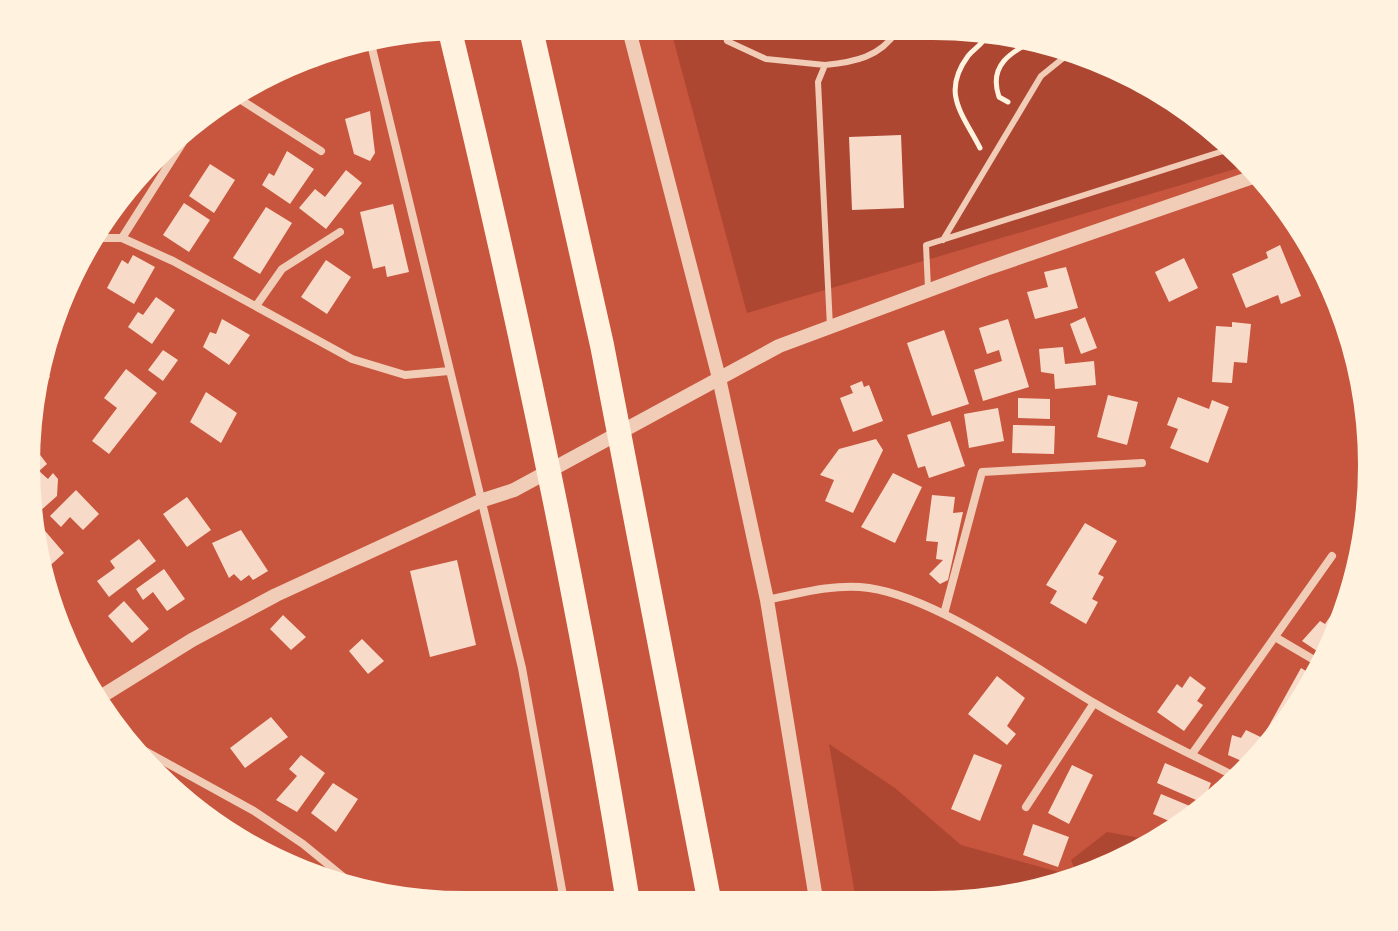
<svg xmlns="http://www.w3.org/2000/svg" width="1398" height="931" font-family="Raleway,sans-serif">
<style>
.green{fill:#ae4732}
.building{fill:#f7dbc8}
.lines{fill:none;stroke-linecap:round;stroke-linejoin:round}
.path{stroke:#fff3e0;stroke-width:5}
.service{stroke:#f1ccb7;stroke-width:6}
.minor{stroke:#f1ccb7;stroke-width:8}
.tertiary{stroke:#f1ccb7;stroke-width:14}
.motorway{stroke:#fff3e0;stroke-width:24}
.rim{fill:none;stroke:#fff3e0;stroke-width:4}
</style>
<rect width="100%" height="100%" fill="#c8553d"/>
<!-- green -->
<path class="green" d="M670,27L1018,32L1128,70L1244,153L1252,164L747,313Z
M829,744L895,788L961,845L1066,874L1071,879L932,907L857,906Z
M1107,832L1151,840L1102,873L1078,878L1071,860Z"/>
<!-- building -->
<path class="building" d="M324,47H328L317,67L301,59Z
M370,111L375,153L370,161L354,154L345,119Z
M901,135L904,208L852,210L849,137Z
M287,151L314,169L290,204L262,185L269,173L274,176Z
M210,164L235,180L214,213L189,196Z
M346,170L362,183L326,229L299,208L315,189L325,197Z
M184,203L210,220L189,252L163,235Z
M393,204L409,272L387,277L385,266L373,269L360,212Z
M266,207L292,223L260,274L233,258Z
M1280,245L1301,296L1281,304L1278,295L1246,308L1232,274L1268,258L1266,252Z
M133,255L155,267L134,304L107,288L122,260L128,264Z
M1184,258L1198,288L1169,302L1155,272Z
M326,260L351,277L327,314L301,297Z
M1066,267L1078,308L1035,319L1027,292L1048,287L1044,272Z
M156,297L175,310L152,344L128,327L138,312L143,315Z
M1085,317L1097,348L1081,354L1070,324Z
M222,319L250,335L229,365L203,347L210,332L216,334Z
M1008,319L1029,387L983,401L974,370L1002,361L999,350L987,354L979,328Z
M1232,322L1251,324L1247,363L1234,362L1232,383L1212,382L1216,326L1232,327Z
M944,330L969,404L932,416L907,343Z
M1063,347L1065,364L1094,361L1096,385L1055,389L1054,374L1041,372L1039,349Z
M163,350L178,360L163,381L148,370Z
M41,367L50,377L36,390Z
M126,369L157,393L109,454L92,441L117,408L104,398Z
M862,381L864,387L869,385L883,421L853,432L840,398L853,393L850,386Z
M206,392L237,413L221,443L190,422Z
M1108,395L1138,402L1127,445L1097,437Z
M1178,397L1209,409L1212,400L1229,407L1208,463L1170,448L1178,429L1167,425Z
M1018,398L1050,399V419L1018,418Z
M998,408L1004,441L969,448L964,414Z
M950,421L965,466L929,478L925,466L918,468L907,435Z
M1013,425L1055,426L1054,454L1012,453Z
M876,439L883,450L853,513L825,501L834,480L820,475L839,449Z
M34,447L47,464L39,471L48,479L53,473L58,479L57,496L30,520L26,454Z
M893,473L922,487L895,543L861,527Z
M76,490L99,514L83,530L70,517L61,527L50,516Z
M932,495L955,497L953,513L963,512L948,580L940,584L929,574L943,560L936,559L938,542L926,541Z
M187,497L211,530L187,547L163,514Z
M1085,523L1117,541L1098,574L1104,577L1092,599L1098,602L1086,624L1050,603L1057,591L1046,585Z
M40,525L64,553L44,571L33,552L31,533Z
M241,530L268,571L253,580L249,575L241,581L234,574L229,578L212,543Z
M139,539L156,561L109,597L97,581L115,568L110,561Z
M457,560L476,645L430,657L410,571Z
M164,569L185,599L167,611L153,592L143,600L136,589Z
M1346,593L1341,634L1326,657L1302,641L1320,621L1325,624Z
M124,601L149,629L132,643L108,616Z
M283,615L306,637L291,650L270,629Z
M362,639L384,661L368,674L349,651Z
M1301,668L1313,675L1273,735L1266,731Z
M997,676L1025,698L1007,726L1016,734L1007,745L968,714Z
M1190,676L1206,688L1197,701L1203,705L1184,731L1157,712L1177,684L1182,688Z
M271,717L288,737L245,768L230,748Z
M1246,730L1269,741L1253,766L1228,755L1232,735L1241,738Z
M974,754L1002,765L980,821L951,809Z
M301,755L325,773L297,812L276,800L297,776L289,769Z
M1165,763L1211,783L1203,803L1157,783Z
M1072,765L1093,775L1069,824L1048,813Z
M333,783L358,799L336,832L311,813Z
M1161,794L1197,809L1176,824L1153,814Z
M1033,824L1069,837L1058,867L1023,855Z"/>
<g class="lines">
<!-- path -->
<path class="path" d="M1008,102L999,97C988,65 1011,52 1036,39
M980,148C962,113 941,93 968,56C976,46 984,45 987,32"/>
<!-- service -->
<path class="service" d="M723,28L727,41L766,59L825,65
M943,240L1041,76L1072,51
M928,288L926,245L1236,147
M830,327L818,82L825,65C855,62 880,57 897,31"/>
<!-- minor -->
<path class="minor" d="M370,40L522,668L564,901
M230,93L321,151
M91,238H122L173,261L352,359L405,375L449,371
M122,238L197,120
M256,306L282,269L340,232
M767,600C800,593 836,583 869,588C938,598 1034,668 1096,704C1143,732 1193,755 1242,780
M944,614L982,472L1142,463
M1275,637L1321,664
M125,740L254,811L303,844L363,893
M1192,754L1332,556
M1026,807L1094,703"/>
<!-- tertiary -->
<path class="tertiary" d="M628,26L719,378L767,600L817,905
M94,701L192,640L276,595L480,501L514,490L779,346L986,269L1259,175"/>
<!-- motorway -->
<path class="motorway" d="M530,25L602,345L710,904
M449,27C519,316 581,609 628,902"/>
</g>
<!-- crop -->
<path d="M0 0H1398V931H0ZM465 38H933A427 427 0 0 1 1360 465V466A427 427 0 0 1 933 893H465A427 427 0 0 1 38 466V465A427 427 0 0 1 465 38Z" fill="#fff3e0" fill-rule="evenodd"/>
<path class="rim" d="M465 38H933A427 427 0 0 1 1360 465V466A427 427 0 0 1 933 893H465A427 427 0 0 1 38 466V465A427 427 0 0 1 465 38Z"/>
</svg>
